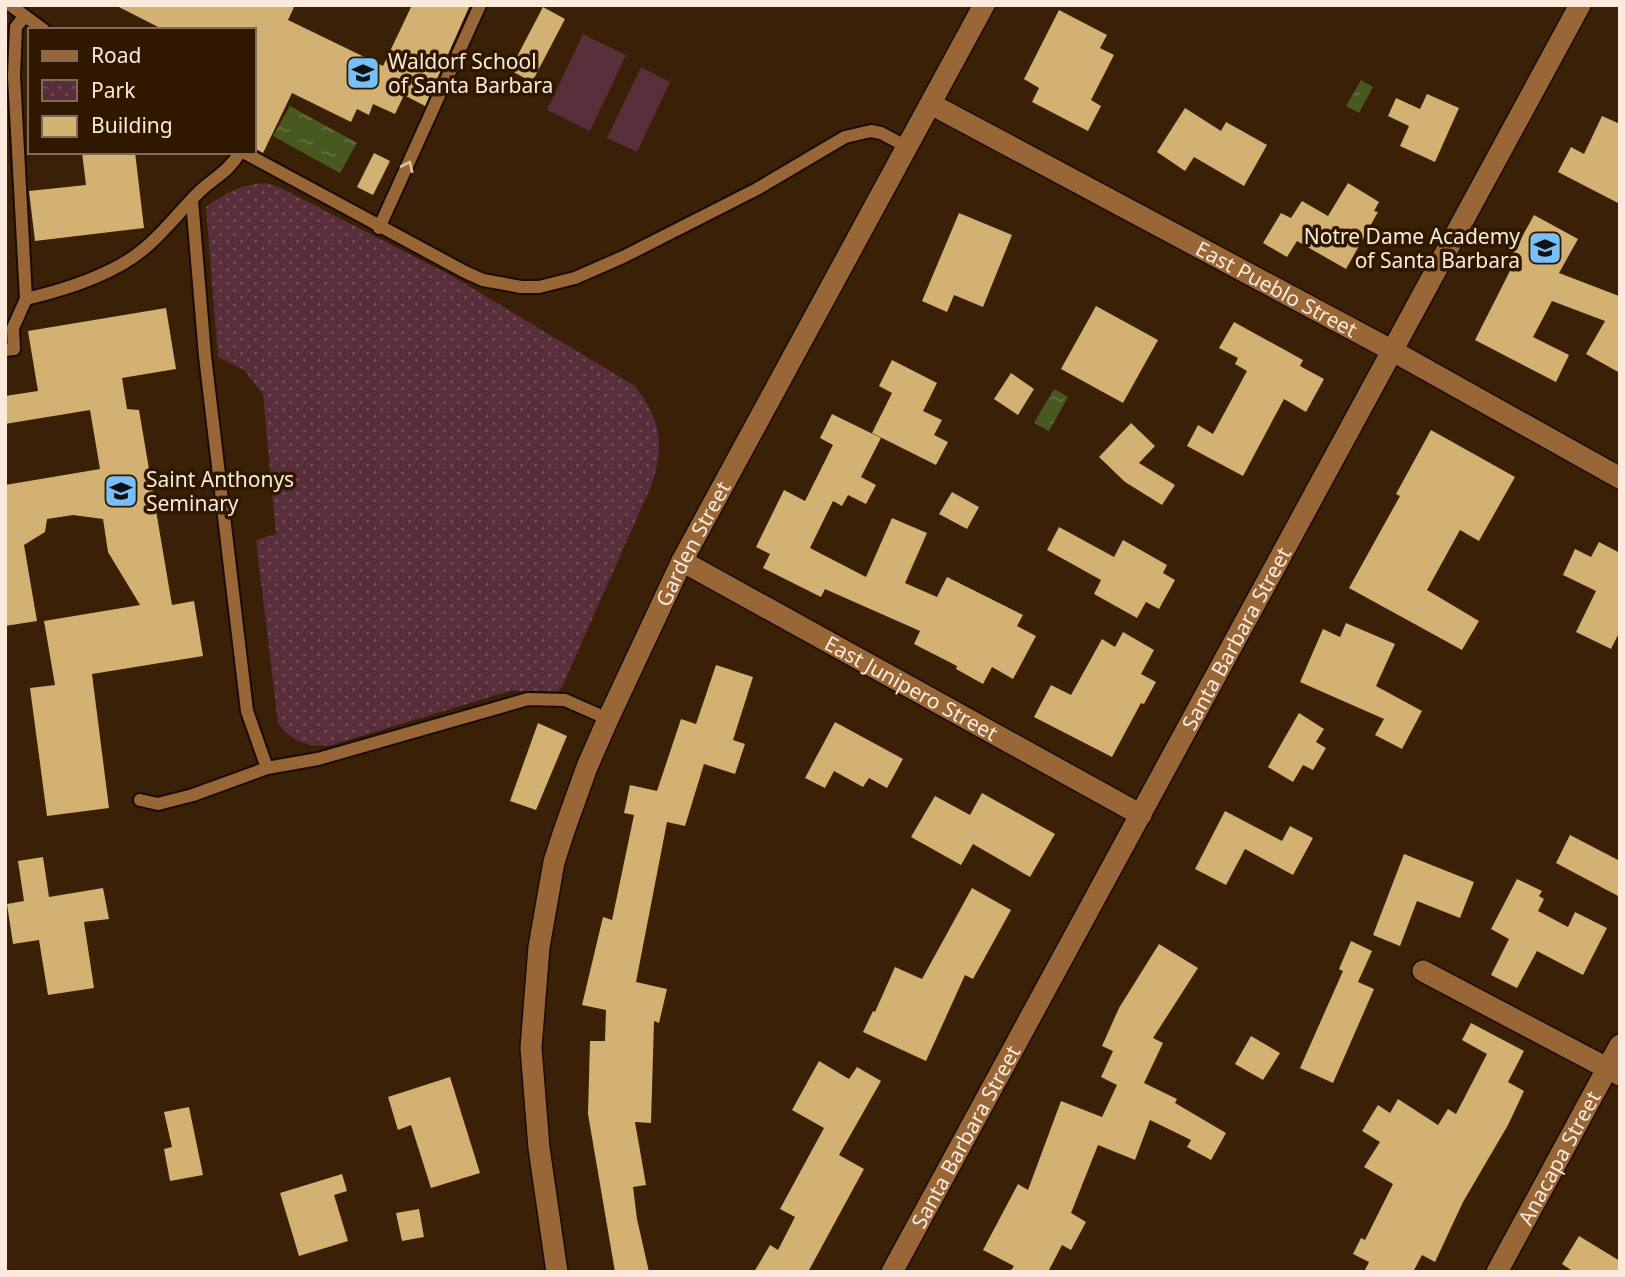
<svg xmlns="http://www.w3.org/2000/svg" width="1625" height="1277" font-family="'Noto Sans',sans-serif">
<style>
.grass{fill:#582e3a}
.park{fill:url(#park-dots)}
.water{fill:url(#water-ripples)}
.building{fill:#d2b172}
.lines{fill:none;stroke-linecap:round;stroke-linejoin:round}
.lane-casing{stroke:#1b0c01;stroke-width:16}
.street-casing{stroke:#1b0c01;stroke-width:24}
.secondary-casing{stroke:#1b0c01;stroke-width:24}
.lane{stroke:#996737;stroke-width:12}
.street{stroke:#996737;stroke-width:21}
.secondary{stroke:#996737;stroke-width:21}
.oneway{stroke:#d9bca2}
.labels{text-anchor:middle;dominant-baseline:central;stroke-width:7;stroke-linejoin:round;paint-order:stroke}
.poi-label{font-size:21px;fill:#fbeadb;stroke:#2f1700;text-anchor:start}
.street-label{font-size:21px;fill:#fbeadb;stroke:#2f1700}
</style>
<defs>
<pattern id="park-dots" width="8" height="8" patternUnits="userSpaceOnUse" patternTransform="scale(1.75)"><rect width="8" height="8" fill="#582e3a"/><path d="M2 2h.1M6 6h.1" fill="none" stroke="#714c56" stroke-width="1.8" stroke-linecap="round"/></pattern>
<pattern id="water-ripples" width="26" height="14" patternUnits="userSpaceOnUse" patternTransform="scale(1.75)"><rect width="26" height="14" fill="#48591f"/><path d="M2 4q2-2 4 0t4 0M15 11q2-2 4 0t4 0" fill="none" stroke="#63713f"/></pattern>
</defs>
<rect width="100%" height="100%" fill="#392006"/>
<!-- grass -->
<path class="grass" d="M583,34L626,55L590,131L547,110Z
M641,67L670,82L637,152L607,138Z"/>
<!-- park -->
<path class="park" d="M266,183L281,188L452,276L635,386C661,421 665,443 652,484L562,687L558,691H510L332,745C310,748 291,742 278,723L256,540L276,534L263,394L244,370L218,357L206,207C225,193 241,184 266,183Z"/>
<!-- water -->
<path class="water" d="M1361,80L1373,87L1359,113L1346,106Z
M290,106L357,143L340,173L273,136Z
M1054,389L1068,397L1049,431L1034,423Z"/>
<!-- building -->
<path class="building" d="M115,5H295L288,20L383,66L412,5H470L425,106L404,95L395,114L373,104L369,115L357,109L351,122L292,93L263,153L254,148V30H164Z
M543,7L565,19L532,82L510,70Z
M1059,10L1107,35L1100,48L1114,55L1091,100L1101,106L1088,131L1032,102L1039,88L1024,79Z
M1427,94L1459,108L1435,162L1400,146L1409,126L1388,116L1396,98L1420,109Z
M1185,108L1221,131L1226,122L1267,145L1244,186L1194,157L1185,171L1157,152Z
M1602,116L1620,124V204L1558,172L1571,147L1584,154Z
M82,152H135L144,228L35,241L29,191L86,185Z
M374,153L390,161L373,195L357,187Z
M1348,183L1379,202L1374,211L1378,212L1346,269L1297,241L1287,257L1263,243L1281,213L1291,218L1302,201L1328,216Z
M959,213L1012,235L983,307L954,295L947,312L922,301Z
M1534,215L1578,239L1559,273L1619,296L1620,294V373L1586,354L1605,321L1552,301L1533,337L1569,355L1556,382L1475,340L1512,267L1507,264Z
M1096,306L1158,340L1123,403L1061,369Z
M166,308L176,369L122,378L127,409L139,410L172,605L194,601L203,656L92,674L109,808L47,816L30,688L55,685L44,621L140,605L108,552L103,519L73,515L47,519L45,532L24,545L37,621L5,626V485L100,469L90,410L5,424V396L38,391L28,331Z
M1234,322L1303,360L1300,366L1324,379L1306,412L1284,399L1243,476L1187,446L1198,425L1213,434L1247,371L1235,364L1238,358L1219,348Z
M892,360L937,383L923,411L942,420L934,435L948,442L936,465L872,433L892,393L879,386Z
M1011,373L1034,389L1018,415L994,399Z
M832,414L881,438L861,477L876,485L866,504L848,495L842,506L833,501L810,548L866,577L892,518L927,533L905,583L937,597L947,577L1023,615L1017,626L1036,636L1013,679L992,667L983,684L956,669L957,666L914,644L920,631L825,589L821,597L763,568L770,554L756,547L784,490L805,501L833,445L820,438Z
M1131,423L1155,446L1139,463L1175,485L1162,505L1125,482L1099,457Z
M1431,430L1515,477L1479,541L1460,530L1427,590L1479,621L1462,650L1349,588L1400,496L1396,494Z
M952,492L979,507L967,529L939,514Z
M1059,527L1114,557L1123,540L1167,565L1163,573L1175,580L1159,609L1146,602L1137,618L1094,594L1101,580L1047,550Z
M1599,542L1620,553V631L1611,649L1576,632L1596,591L1563,575L1575,549L1591,557Z
M1346,623L1395,644L1376,686L1422,711L1402,749L1375,735L1384,719L1300,682L1323,629L1340,637Z
M1123,632L1154,650L1141,674L1156,682L1144,704L1141,703L1112,757L1034,717L1051,685L1071,695L1102,639L1115,647Z
M716,665L753,677L733,740L745,744L735,774L704,764L685,826L667,822L636,982L667,989L659,1023L654,1021L651,1123L635,1122L646,1185L633,1187L637,1219L649,1272H615L588,1114L590,1041H605L606,1010L582,1005L603,917L612,920L634,815L624,813L630,785L657,791L681,719L696,724Z
M1299,713L1324,729L1316,742L1326,748L1313,770L1303,765L1293,782L1268,767Z
M835,722L903,759L887,788L869,778L863,787L834,771L825,788L805,778Z
M538,723L567,736L536,810L510,801Z
M982,793L1055,834L1030,877L973,844L961,865L911,837L935,796L970,815Z
M1225,811L1282,841L1290,826L1313,838L1293,875L1245,849L1226,885L1195,869Z
M1570,835L1620,861V897L1556,863Z
M1404,854L1474,882L1460,918L1417,901L1400,946L1373,935Z
M43,857L49,897L103,888L109,919L84,922L94,988L48,995L39,940L13,944L7,904L24,901L18,861Z
M1517,879L1542,891L1539,896L1544,899L1538,911L1568,927L1575,912L1607,928L1583,975L1537,951L1517,988L1491,975L1509,939L1491,929Z
M972,888L1011,910L973,979L965,975L926,1061L863,1032L873,1011L875,1012L895,967L922,979Z
M1351,941L1372,951L1358,982L1374,989L1333,1083L1300,1068L1343,971L1339,969Z
M1159,944L1198,968L1153,1038L1163,1043L1144,1083L1177,1099L1175,1103L1226,1133L1211,1160L1187,1147L1191,1140L1150,1120L1135,1160L1098,1145L1071,1213L1086,1222L1071,1250L1062,1245L1048,1272H1010L1014,1266L983,1250L1018,1184L1028,1190L1061,1101L1102,1117L1117,1085L1101,1077L1113,1051L1102,1046L1119,1008Z
M1471,1023L1524,1051L1508,1082L1524,1091L1508,1125L1463,1202L1435,1262L1422,1255L1413,1272H1364L1369,1262L1353,1254L1361,1238L1365,1240L1393,1184L1364,1167L1380,1142L1362,1131L1378,1105L1390,1113L1398,1099L1438,1125L1448,1109L1456,1114L1487,1054L1462,1040Z
M1251,1036L1280,1053L1263,1080L1235,1064Z
M819,1061L849,1079L857,1067L881,1081L839,1155L864,1169L808,1272H754L770,1245L778,1250L795,1217L780,1209L824,1128L792,1110Z
M450,1077L480,1173L431,1188L411,1125L398,1130L388,1097Z
M189,1107L203,1175L170,1181L164,1149L172,1147L164,1112Z
M342,1174L347,1191L334,1195L348,1241L299,1256L280,1193Z
M419,1209L424,1237L402,1241L396,1213Z
M1579,1236L1620,1261V1272H1574L1562,1264Z"/>
<g class="lines">
<defs>
<path id="lane" d="M10,5L44,30
M24,17L16,27L14,76L26,299C64,290 115,274 145,248C164,232 180,211 198,193C214,177 228,173 240,152
M243,152L465,272L483,280L521,287H539L575,278L623,257L757,189L845,137L871,131L881,133L907,147
M192,200L205,356L247,711L267,768L318,759L528,699L565,700L608,719
M379,228L480,5
M5,350L14,349L13,328L26,299
M140,800L158,804L193,795L267,768"/>
<g id="street">
<path id="s1" d="M931,104L1393,351L1620,478"/>
<path id="s2" d="M682,561L1141,815"/>
<path d="M1423,971L1620,1075"/>
<path id="s3" d="M892,1272L1580,5"/>
</g>
<g id="secondary">
<path id="s4" d="M557,1272L539,1148L531,1048L539,947L554,862L564,831L587,767L608,719L682,561L984,5"/>
<path id="s5" d="M1497,1272L1620,1045"/>
</g>
</defs>
<!-- lane casing -->
<use href="#lane" class="lane-casing"/>
<!-- street casing -->
<use href="#street" class="street-casing"/>
<!-- secondary casing -->
<use href="#secondary" class="secondary-casing"/>
<!-- lane -->
<use href="#lane" class="lane"/>
<!-- street -->
<use href="#street" class="street"/>
<!-- secondary -->
<use href="#secondary" class="secondary"/>
</g>
<!-- one-way arrows -->
<defs><path id="oneway-chevron" d="M-2-3.5L2.5 0L-2 3.5" fill="none" stroke-width="1.6" stroke-linecap="round" stroke-linejoin="round" transform="scale(1.75)"/></defs>
<use class="oneway" href="#oneway-chevron" transform="translate(408 166) rotate(-65)"/>
<!-- icons -->
<defs>
<symbol id="school-square" viewBox="-11 -11 22 22"><rect x="-9" y="-9" width="18" height="18" rx="4" fill="#77bff7" stroke="#2f1700"/><path d="M0-5L7-2L0 1L-7-2ZM-4 1L0 2.5L4 1V4Q0 6-4 4Z" fill="#111"/></symbol>
</defs>
<g fill-rule="evenodd">
<use href="#school-square" x="344" y="54" width="38" height="38"/>
<use href="#school-square" x="1526" y="229" width="38" height="38"/>
<use href="#school-square" x="102" y="472" width="38" height="38"/>
</g>
<g class="labels">
<!-- poi labels -->
<g class="poi-label">
<text x="388" y="61">Waldorf School<tspan x="388" dy="24">of Santa Barbara</tspan></text>
<text x="1520" y="236" text-anchor="end">Notre Dame Academy<tspan x="1520" dy="24">of Santa Barbara</tspan></text>
<text x="146" y="479">Saint Anthonys<tspan x="146" dy="24">Seminary</tspan></text>
</g>
<!-- street labels -->
<g class="street-label">
<text stroke="none"><textPath href="#s1" startOffset="392">East Pueblo Street</textPath></text>
<text stroke="none"><textPath href="#s4" startOffset="761">Garden Street</textPath></text>
<text stroke="none"><textPath href="#s3" startOffset="721">Santa Barbara Street</textPath></text>
<text stroke="none"><textPath href="#s2" startOffset="262">East Junipero Street</textPath></text>
<text stroke="none"><textPath href="#s3" startOffset="154">Santa Barbara Street</textPath></text>
<text stroke="none"><textPath href="#s5" startOffset="130">Anacapa Street</textPath></text>
</g>
</g>
<!-- border -->
<rect width="1625" height="1277" fill="none" stroke="#fbeadb" stroke-width="14"/>
<!-- legend -->
<rect x="28" y="28" width="228" height="126" fill="#2f1700" stroke="#816b58" stroke-width="2"/>
<rect x="42" y="51" width="35" height="10" fill="#996737" stroke="#816b58" stroke-width="2"/>
<text x="91" y="63" font-size="21" fill="#fbeadb">Road</text>
<rect x="42" y="80" width="35" height="21" fill="url(#park-dots)" stroke="#816b58" stroke-width="2"/>
<text x="91" y="98" font-size="21" fill="#fbeadb">Park</text>
<rect x="42" y="116" width="35" height="21" fill="#d2b172" stroke="#816b58" stroke-width="2"/>
<text x="91" y="133" font-size="21" fill="#fbeadb">Building</text>
</svg>
